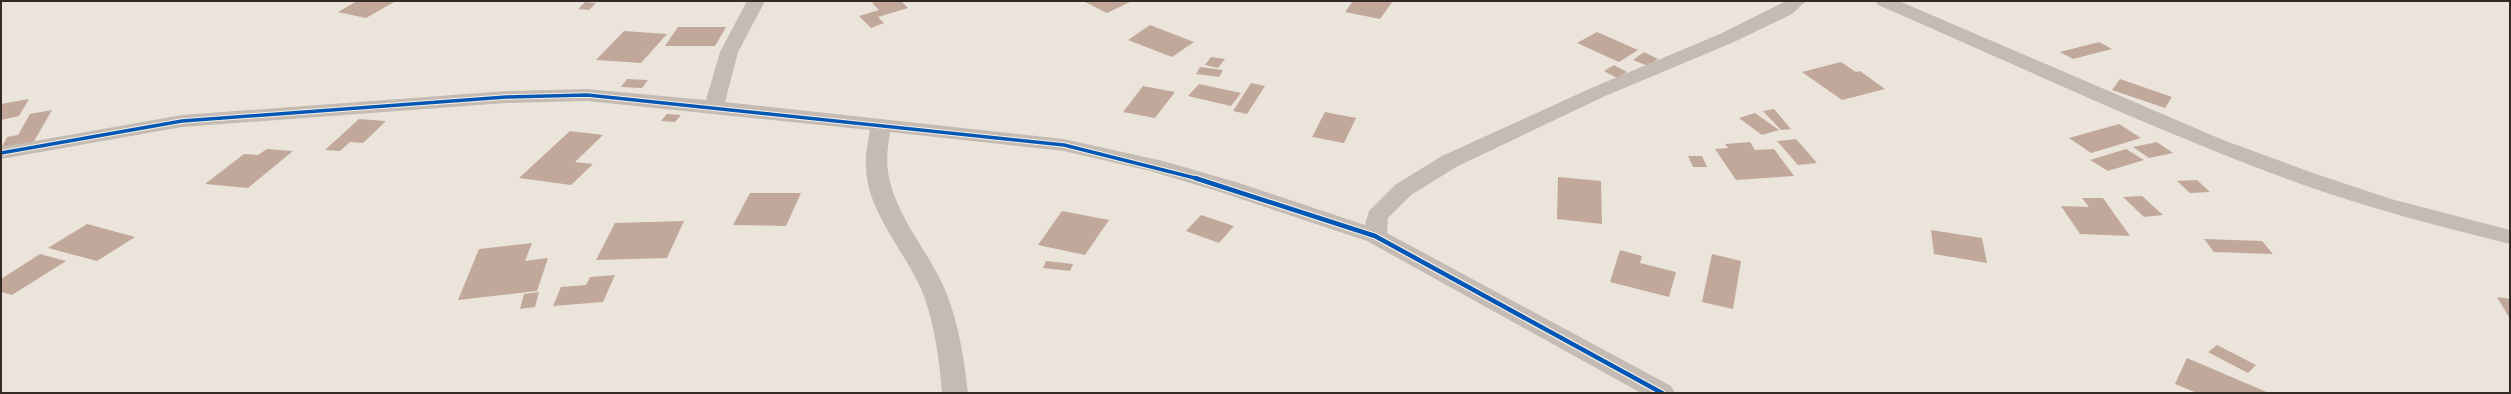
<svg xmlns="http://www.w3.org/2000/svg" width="2511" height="394" font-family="Quicksand,sans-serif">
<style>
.building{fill:#c1a89b}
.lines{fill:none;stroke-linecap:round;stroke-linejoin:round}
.minor{fill:#c4bcb4;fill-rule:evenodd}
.cycleway-far1-casing{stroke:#faefe0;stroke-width:5.5}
.cycleway-casing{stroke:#faefe0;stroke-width:7}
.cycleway-far1{stroke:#0057b8;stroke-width:3.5}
.cycleway{stroke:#0057b8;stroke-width:4.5}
</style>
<rect width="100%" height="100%" fill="#ebe4db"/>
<!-- building -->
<path class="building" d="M357,1H396L366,18L338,12Z
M877,1H901L908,8L878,17L884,23L871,28L859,16L879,10L872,3Z
M1083,1H1132L1107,13Z
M1353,1H1393L1380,19L1345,12Z
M585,2L596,3L589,10L578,9Z
M1150,25L1194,42L1172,57L1128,40Z
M678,27H726L715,46H665Z
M624,31L667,34L641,63L596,60Z
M1597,32L1638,50L1619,62L1577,43Z
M2099,42L2112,49L2073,59L2060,52Z
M1644,52L1658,59L1648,66L1633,60Z
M1211,57L1225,59L1218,68L1205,65Z
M1841,62L1856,72L1860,71L1885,89L1842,100L1802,72Z
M1614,65L1627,72L1617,78L1604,71Z
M1200,67L1223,70L1219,77L1196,74Z
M627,79L648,80L642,88L621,87Z
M2120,79L2172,97L2165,108L2112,90Z
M1251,83L1265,86L1247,114L1233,111Z
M1199,84L1241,93L1231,106L1188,96Z
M1143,86L1175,92L1155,118L1123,112Z
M29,99L19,116L1,120V104Z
M1774,109L1791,129L1781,130L1763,111Z
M52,110L33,143L1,149L7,137L18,135L30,114Z
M1325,112L1356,118L1344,143L1312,137Z
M1755,113L1779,130L1762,135L1739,118Z
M667,114L681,115L675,122L661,121Z
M359,119L386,121L363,143L350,142L340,151L325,150Z
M2119,124L2141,138L2091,153L2069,138Z
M570,131L603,135L575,162L593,164L571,185L519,178Z
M1796,139L1817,163L1798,165L1777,141Z
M1750,142L1755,150L1774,149L1794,176L1736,180L1715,149L1728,148L1725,144Z
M2157,142L2173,153L2149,158L2133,147Z
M267,149L293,151L248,188L205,184L244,154L258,155Z
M2126,149L2144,160L2108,171L2090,160Z
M1688,156H1702L1707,167H1693Z
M1558,177L1601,181L1602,224L1557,219Z
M2197,180L2210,192L2190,193L2177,181Z
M750,193H801L786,226L733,225Z
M2142,196L2163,215L2144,217L2123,197Z
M2082,198H2103L2130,236L2080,234L2061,206L2089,207Z
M1062,211L1109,220L1085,255L1038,245Z
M1201,215L1234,226L1219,243L1186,231Z
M684,221L667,258L596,260L615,223Z
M87,224L135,237L97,261L48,248Z
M1931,230L1982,238L1987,263L1934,254Z
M2204,239L2262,241L2273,254L2214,252Z
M532,243L525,261L548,258L537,291L458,300L479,249Z
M1620,250L1642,256L1640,263L1676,272L1669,297L1610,282Z
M40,254L66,261L12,295L1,292V279Z
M1712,254L1741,261L1733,309L1702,302Z
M1046,261L1073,264L1070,271L1043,268Z
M615,275L603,302L553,306L561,287L586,285L590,277Z
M539,292L535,307L520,309L524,294Z
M2497,297L2510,299V319Z
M2217,345L2256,365L2248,373L2208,352Z
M2187,358L2269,393H2197L2175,384Z"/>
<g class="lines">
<!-- minor -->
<path class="minor" d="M747,1H765L738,52L725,102L1064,139L1163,161L1236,182L1365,225L1369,211L1395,185L1442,156L1589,89L1720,34L1786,1H1806L1792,14L1734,42L1603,97L1458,166L1411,195L1388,218L1387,233L1671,386L1675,393H1641L1367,241L1220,192L1150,171L1064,151L890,132C888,145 886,159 888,172C895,216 929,251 946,292C959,324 964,359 968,393H942C939,359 935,324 922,291C905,251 867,212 866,167C865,154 868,142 870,130L587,101L506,103L182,127L1,159V147L182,115L506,91L587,89L706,100L720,52Z
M1875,1H1899L2223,140L2313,173L2391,199L2510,230V244C2439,226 2367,208 2298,183C2155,131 2017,65 1878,5Z"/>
<defs>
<path id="cycleway-far1" d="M1,153L182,121L506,97L587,95L1064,145L1199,179"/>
<path id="cycleway" d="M1195,178L1375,236L1662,393"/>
</defs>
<!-- cycleway-far1 casing -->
<use href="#cycleway-far1" class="cycleway-far1-casing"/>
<!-- cycleway casing -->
<use href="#cycleway" class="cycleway-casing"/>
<!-- cycleway-far1 -->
<use href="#cycleway-far1" class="cycleway-far1"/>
<!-- cycleway -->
<use href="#cycleway" class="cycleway"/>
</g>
<!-- border -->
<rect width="2511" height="394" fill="none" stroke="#342924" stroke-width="4"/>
</svg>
